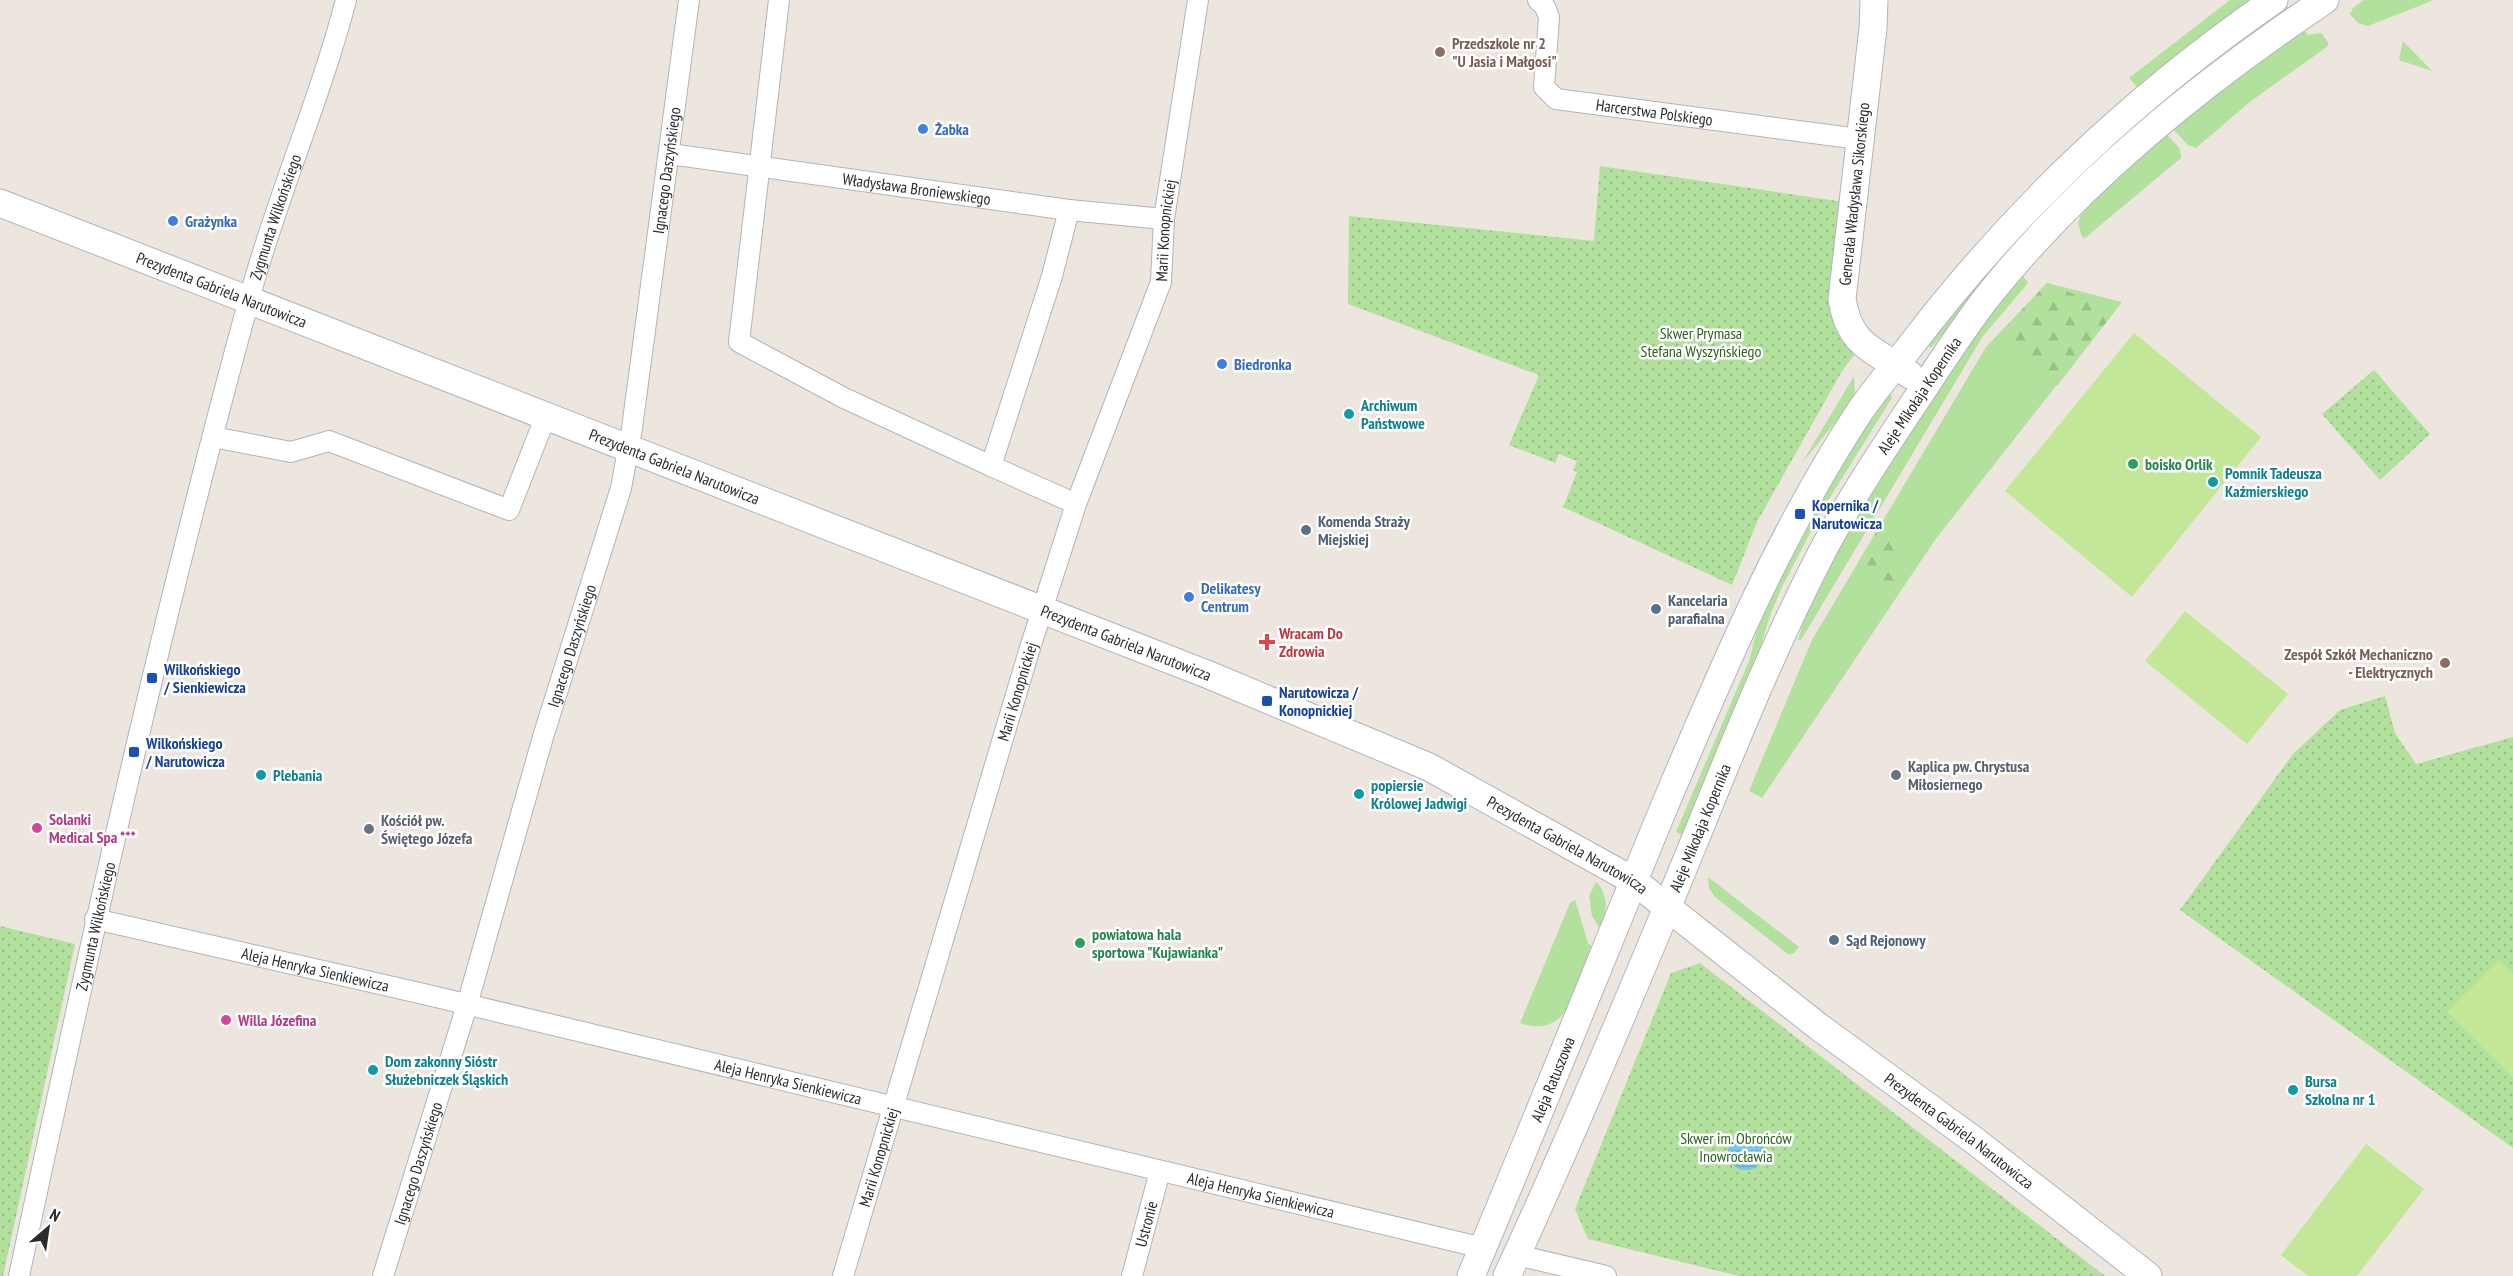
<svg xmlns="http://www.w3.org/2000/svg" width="2513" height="1276" font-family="'PT Sans Narrow',sans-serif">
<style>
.grass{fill:#b2e09d}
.forest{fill:url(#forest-firs)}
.park{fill:url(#park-dots)}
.pitch{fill:#c3e799}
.water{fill:url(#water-rules)}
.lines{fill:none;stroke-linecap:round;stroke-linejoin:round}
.street-casing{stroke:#b1b4be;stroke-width:22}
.secondary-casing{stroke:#b1b4be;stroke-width:29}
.street{stroke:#fff;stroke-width:20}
.secondary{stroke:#fff;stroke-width:27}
.education-dot{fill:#8d6e63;stroke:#fff;stroke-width:2}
.shop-dot{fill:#3f7fe0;stroke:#fff;stroke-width:2}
.culture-dot{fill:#0f9aa8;stroke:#fff;stroke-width:2}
.leisure-dot{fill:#2e9e5b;stroke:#fff;stroke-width:2}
.transit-dot{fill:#1a4fb4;stroke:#fff;stroke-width:2}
.service-dot{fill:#5c6f8a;stroke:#fff;stroke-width:2}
.health-dot{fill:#e0444e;stroke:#fff;stroke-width:2}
.worship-dot{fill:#6b7280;stroke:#fff;stroke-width:2}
.hotel-dot{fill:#d1479c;stroke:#fff;stroke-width:2}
.labels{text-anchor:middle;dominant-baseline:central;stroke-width:5;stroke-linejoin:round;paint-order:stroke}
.education-label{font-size:16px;font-weight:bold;fill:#785e54;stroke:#fff;text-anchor:start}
.street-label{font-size:16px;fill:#2b2b2b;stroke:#fff}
.shop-label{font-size:16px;font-weight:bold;fill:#366cbe;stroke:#fff;text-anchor:start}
.park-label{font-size:16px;fill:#2a651e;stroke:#fff}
.culture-label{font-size:16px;font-weight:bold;fill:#0d838f;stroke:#fff;text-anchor:start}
.leisure-label{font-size:16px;font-weight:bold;fill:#27864d;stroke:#fff;text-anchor:start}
.transit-label{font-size:16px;font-weight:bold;fill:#164399;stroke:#fff;text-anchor:start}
.service-label{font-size:16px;font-weight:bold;fill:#4e5e75;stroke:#fff;text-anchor:start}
.health-label{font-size:16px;font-weight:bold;fill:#be3a42;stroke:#fff;text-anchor:start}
.worship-label{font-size:16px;font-weight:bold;fill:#5b616d;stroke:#fff;text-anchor:start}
.hotel-label{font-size:16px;font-weight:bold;fill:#b23c85;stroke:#fff;text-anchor:start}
</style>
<defs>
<pattern id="forest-firs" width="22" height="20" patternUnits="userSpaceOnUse" patternTransform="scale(1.5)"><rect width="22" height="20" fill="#b2e09d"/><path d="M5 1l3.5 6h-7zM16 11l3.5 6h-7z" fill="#99c087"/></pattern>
<pattern id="park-dots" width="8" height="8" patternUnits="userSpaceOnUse" patternTransform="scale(1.5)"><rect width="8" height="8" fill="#b2e09d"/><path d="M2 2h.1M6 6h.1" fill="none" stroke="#99c087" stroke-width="1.8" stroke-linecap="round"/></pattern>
<pattern id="water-rules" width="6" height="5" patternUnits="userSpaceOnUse" patternTransform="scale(1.5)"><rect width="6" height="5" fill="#76c7e9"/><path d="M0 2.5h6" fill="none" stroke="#66abc8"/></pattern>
</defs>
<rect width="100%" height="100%" fill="#ece6de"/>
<!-- grass -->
<path class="grass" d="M2230,0H2255L2138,88L2129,78Z
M2364,0H2434L2368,26L2358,23L2350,14L2353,8Z
M2287,5L2290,11L2158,111L2153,107L2217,54Z
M2304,30L2308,35L2321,33L2328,42V46L2251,101L2196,148L2188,145L2172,128Z
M2403,41L2432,71L2399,60Z
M2166,133L2180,149L2181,158L2085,238L2082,237L2078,223L2084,208Z
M1998,257L2002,261L1932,347H1927L1926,344Z
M2022,274L2028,283L1983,336L1801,640H1798C1818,569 1863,503 1903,442C1942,384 1979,328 2022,274Z
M2047,283L2122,302L1935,540L1762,798L1749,791L1812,640L1986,347Z
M1854,376L1855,392L1851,403L1802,463Z
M1890,393L1892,398L1824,507L1782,587L1769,618L1754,671L1684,836L1676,832L1749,661L1761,614L1850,450Z
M1708,877L1799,947L1793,954H1788L1715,897L1709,888Z
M1596,882C1610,895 1606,914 1601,930L1592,916L1589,896Z
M1575,900L1588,943L1593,947C1579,982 1570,1041 1520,1023L1570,903Z"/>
<!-- forest -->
<path class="forest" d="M2047,283L2115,311L2057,386L2000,333Z
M1878,529L1904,542L1892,563L1894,582L1884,598L1860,559Z"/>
<!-- park -->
<path class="park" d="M1600,166L1844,202L1858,350L1842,371L1757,522L1732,585L1563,507L1577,472L1573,470L1577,461L1559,454L1555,463L1509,445L1539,375L1348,304L1349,216L1594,241Z
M2374,370L2430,434L2380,480L2322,414Z
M2385,696L2395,733L2416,764L2513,737V1148L2180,910L2293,754L2340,710Z
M0,926L75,944L3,1276H0Z
M1700,963L2105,1276H1739L1588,1239L1575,1209L1671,973Z"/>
<!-- pitch -->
<path class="pitch" d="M2134,333L2261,437L2132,597L2005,491Z
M2185,611L2288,694L2247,744L2145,661Z
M2499,960L2513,974V1078L2447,1012Z
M2366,1144L2424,1189L2357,1276H2308L2281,1255Z"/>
<!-- water -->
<path class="water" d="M1728 1152a18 18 0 1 1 36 0a18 18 0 1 1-36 0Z"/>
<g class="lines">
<defs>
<g id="street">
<path d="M779,0L739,342L844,398L991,466"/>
<path id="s1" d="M1538,0L1545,7L1549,17L1544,87L1556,99L1859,139"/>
<path id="s2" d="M670,154L1069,210L1164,219"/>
<path d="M1069,210L1052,276L991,466L1076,504"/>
<path d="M213,437L291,452L329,441L509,510L545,418"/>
<path id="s3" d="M95,919L428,995L1483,1248"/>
<path d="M1517,1255L1606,1276"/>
<path id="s4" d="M19,1276C89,948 161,620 250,296C277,196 320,100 346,0"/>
<path id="s5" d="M383,1276L467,1005L543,737L621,488L632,428L689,0"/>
<path id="s6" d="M843,1276L1029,651L1076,504L1161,282L1164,219L1198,0"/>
<path id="s7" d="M1132,1276L1160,1171"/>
</g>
<g id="secondary">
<path d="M1874,0L1873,28L1842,299C1850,348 1875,349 1910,375"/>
<path id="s8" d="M0,203L1209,675L1429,767L1634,881L1819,1027L1975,1141L2148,1276"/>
<path id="s9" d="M1471,1276C1537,1120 1600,962 1665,805C1722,670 1779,534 1860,411C1876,388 1895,366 1912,344C2016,208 2134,97 2274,0"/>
<path id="s10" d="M1507,1276C1566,1149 1620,1021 1674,891C1721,777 1766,660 1823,550C1854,492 1890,439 1926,385C1946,355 1966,324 1988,296C2082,179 2201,83 2325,0"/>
</g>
</defs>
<!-- street casing -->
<use href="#street" class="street-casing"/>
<!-- secondary casing -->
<use href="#secondary" class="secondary-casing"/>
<!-- street -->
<use href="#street" class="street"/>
<!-- secondary -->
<use href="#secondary" class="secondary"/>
</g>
<!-- markers -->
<g class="education-dot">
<circle cx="1440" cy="52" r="6"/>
<circle cx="2445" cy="663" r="6"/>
</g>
<g class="shop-dot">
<circle cx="923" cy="129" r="6"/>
<circle cx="173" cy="221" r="6"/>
<circle cx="1222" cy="364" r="6"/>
<circle cx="1189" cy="597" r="6"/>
</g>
<g class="culture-dot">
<circle cx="1349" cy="414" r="6"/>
<circle cx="2213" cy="482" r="6"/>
<circle cx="261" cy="775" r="6"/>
<circle cx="1359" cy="794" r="6"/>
<circle cx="373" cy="1070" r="6"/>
<circle cx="2293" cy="1090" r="6"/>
</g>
<g class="leisure-dot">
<circle cx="2133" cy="464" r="6"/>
<circle cx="1080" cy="943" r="6"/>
</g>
<g class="transit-dot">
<rect x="1794" y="508" width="12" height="12" rx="3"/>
<rect x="146" y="672" width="12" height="12" rx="3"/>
<rect x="1261" y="695" width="12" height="12" rx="3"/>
<rect x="128" y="746" width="12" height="12" rx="3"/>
</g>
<g class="service-dot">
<circle cx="1306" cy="530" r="6"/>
<circle cx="1656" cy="609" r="6"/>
<circle cx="1834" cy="940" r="6"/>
</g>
<path class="health-dot" d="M1264 633h6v6h6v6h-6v6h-6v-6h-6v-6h6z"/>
<g class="worship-dot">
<circle cx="1896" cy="775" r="6"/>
<circle cx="369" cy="829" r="6"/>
</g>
<g class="hotel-dot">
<circle cx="37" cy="828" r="6"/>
<circle cx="226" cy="1020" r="6"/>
</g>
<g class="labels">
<!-- education labels -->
<g class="education-label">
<text x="1452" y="43">Przedszkole nr 2<tspan x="1452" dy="18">"U Jasia i Małgosi"</tspan></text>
<text x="2433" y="654" text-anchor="end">Zespół Szkół Mechaniczno<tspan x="2433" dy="18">- Elektrycznych</tspan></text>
</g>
<!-- street labels -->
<g class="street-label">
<text stroke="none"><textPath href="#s1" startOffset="207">Harcerstwa Polskiego</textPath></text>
<text stroke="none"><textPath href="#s5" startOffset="1144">Ignacego Daszyńskiego</textPath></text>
<text stroke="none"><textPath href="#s2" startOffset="249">Władysława Broniewskiego</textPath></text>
<text transform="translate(1854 194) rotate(-84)">Generała Władysława Sikorskiego</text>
<text stroke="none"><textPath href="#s4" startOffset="1090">Zygmunta Wilkońskiego</textPath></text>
<text stroke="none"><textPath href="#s6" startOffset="1096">Marii Konopnickiej</textPath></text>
<text stroke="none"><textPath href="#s8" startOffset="238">Prezydenta Gabriela Narutowicza</textPath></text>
<text stroke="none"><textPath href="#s10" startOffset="974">Aleje Mikołaja Kopernika</textPath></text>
<text stroke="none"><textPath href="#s8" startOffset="724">Prezydenta Gabriela Narutowicza</textPath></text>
<text stroke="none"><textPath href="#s8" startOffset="1209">Prezydenta Gabriela Narutowicza</textPath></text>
<text stroke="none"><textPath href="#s5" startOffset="658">Ignacego Daszyńskiego</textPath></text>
<text stroke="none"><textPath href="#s6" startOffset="610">Marii Konopnickiej</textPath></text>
<text stroke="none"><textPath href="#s10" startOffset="488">Aleje Mikołaja Kopernika</textPath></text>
<text stroke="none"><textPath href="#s8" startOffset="1695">Prezydenta Gabriela Narutowicza</textPath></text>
<text stroke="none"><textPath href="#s4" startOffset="358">Zygmunta Wilkońskiego</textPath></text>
<text stroke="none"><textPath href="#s3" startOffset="226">Aleja Henryka Sienkiewicza</textPath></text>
<text stroke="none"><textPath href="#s9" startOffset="213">Aleja Ratuszowa</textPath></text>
<text stroke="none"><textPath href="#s3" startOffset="712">Aleja Henryka Sienkiewicza</textPath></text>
<text stroke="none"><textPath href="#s8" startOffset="2181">Prezydenta Gabriela Narutowicza</textPath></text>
<text stroke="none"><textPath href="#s6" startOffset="124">Marii Konopnickiej</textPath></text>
<text stroke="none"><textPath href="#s5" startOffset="118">Ignacego Daszyńskiego</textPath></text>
<text stroke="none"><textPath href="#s3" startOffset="1198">Aleja Henryka Sienkiewicza</textPath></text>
<text stroke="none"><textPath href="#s7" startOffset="54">Ustronie</textPath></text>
</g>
<!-- shop labels -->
<g class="shop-label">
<text x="935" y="129">Żabka</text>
<text x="185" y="221">Grażynka</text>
<text x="1234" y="364">Biedronka</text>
<text x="1201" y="588">Delikatesy<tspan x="1201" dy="18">Centrum</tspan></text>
</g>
<!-- park labels -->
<g class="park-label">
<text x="1701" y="333">Skwer Prymasa<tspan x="1701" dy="18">Stefana Wyszyńskiego</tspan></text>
<text x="1736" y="1138">Skwer im. Obrońców<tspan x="1736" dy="18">Inowrocławia</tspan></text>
</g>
<!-- culture labels -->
<g class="culture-label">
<text x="1361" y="405">Archiwum<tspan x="1361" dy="18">Państwowe</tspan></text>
<text x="2225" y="473">Pomnik Tadeusza<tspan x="2225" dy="18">Kaźmierskiego</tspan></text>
<text x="273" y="775">Plebania</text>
<text x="1371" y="785">popiersie<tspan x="1371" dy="18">Królowej Jadwigi</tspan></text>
<text x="385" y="1061">Dom zakonny Sióstr<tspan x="385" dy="18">Służebniczek Śląskich</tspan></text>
<text x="2305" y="1081">Bursa<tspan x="2305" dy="18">Szkolna nr 1</tspan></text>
</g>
<!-- leisure labels -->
<g class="leisure-label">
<text x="2145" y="464">boisko Orlik</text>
<text x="1092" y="934">powiatowa hala<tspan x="1092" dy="18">sportowa "Kujawianka"</tspan></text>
</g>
<!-- transit labels -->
<g class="transit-label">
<text x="1812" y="505">Kopernika /<tspan x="1812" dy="18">Narutowicza</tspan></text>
<text x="164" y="669">Wilkońskiego<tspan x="164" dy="18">/ Sienkiewicza</tspan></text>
<text x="1279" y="692">Narutowicza /<tspan x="1279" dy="18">Konopnickiej</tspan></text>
<text x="146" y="743">Wilkońskiego<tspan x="146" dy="18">/ Narutowicza</tspan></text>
</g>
<!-- service labels -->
<g class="service-label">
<text x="1318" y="521">Komenda Straży<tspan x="1318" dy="18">Miejskiej</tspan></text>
<text x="1668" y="600">Kancelaria<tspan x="1668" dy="18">parafialna</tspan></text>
<text x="1846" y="940">Sąd Rejonowy</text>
</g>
<!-- health labels -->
<g class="health-label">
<text x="1279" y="633">Wracam Do<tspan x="1279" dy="18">Zdrowia</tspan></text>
</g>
<!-- worship labels -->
<g class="worship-label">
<text x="1908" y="766">Kaplica pw. Chrystusa<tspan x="1908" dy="18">Miłosiernego</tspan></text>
<text x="381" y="820">Kościół pw.<tspan x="381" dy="18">Świętego Józefa</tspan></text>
</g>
<!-- hotel labels -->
<g class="hotel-label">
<text x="49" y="819">Solanki<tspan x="49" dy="18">Medical Spa ***</tspan></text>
<text x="238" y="1020">Willa Józefina</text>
</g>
</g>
<!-- north arrow -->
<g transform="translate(48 1228) rotate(29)" stroke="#ffffff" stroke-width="4.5" paint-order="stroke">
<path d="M0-4.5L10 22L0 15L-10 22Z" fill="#2b2b2b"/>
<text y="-9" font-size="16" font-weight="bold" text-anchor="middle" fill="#2b2b2b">N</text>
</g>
</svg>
